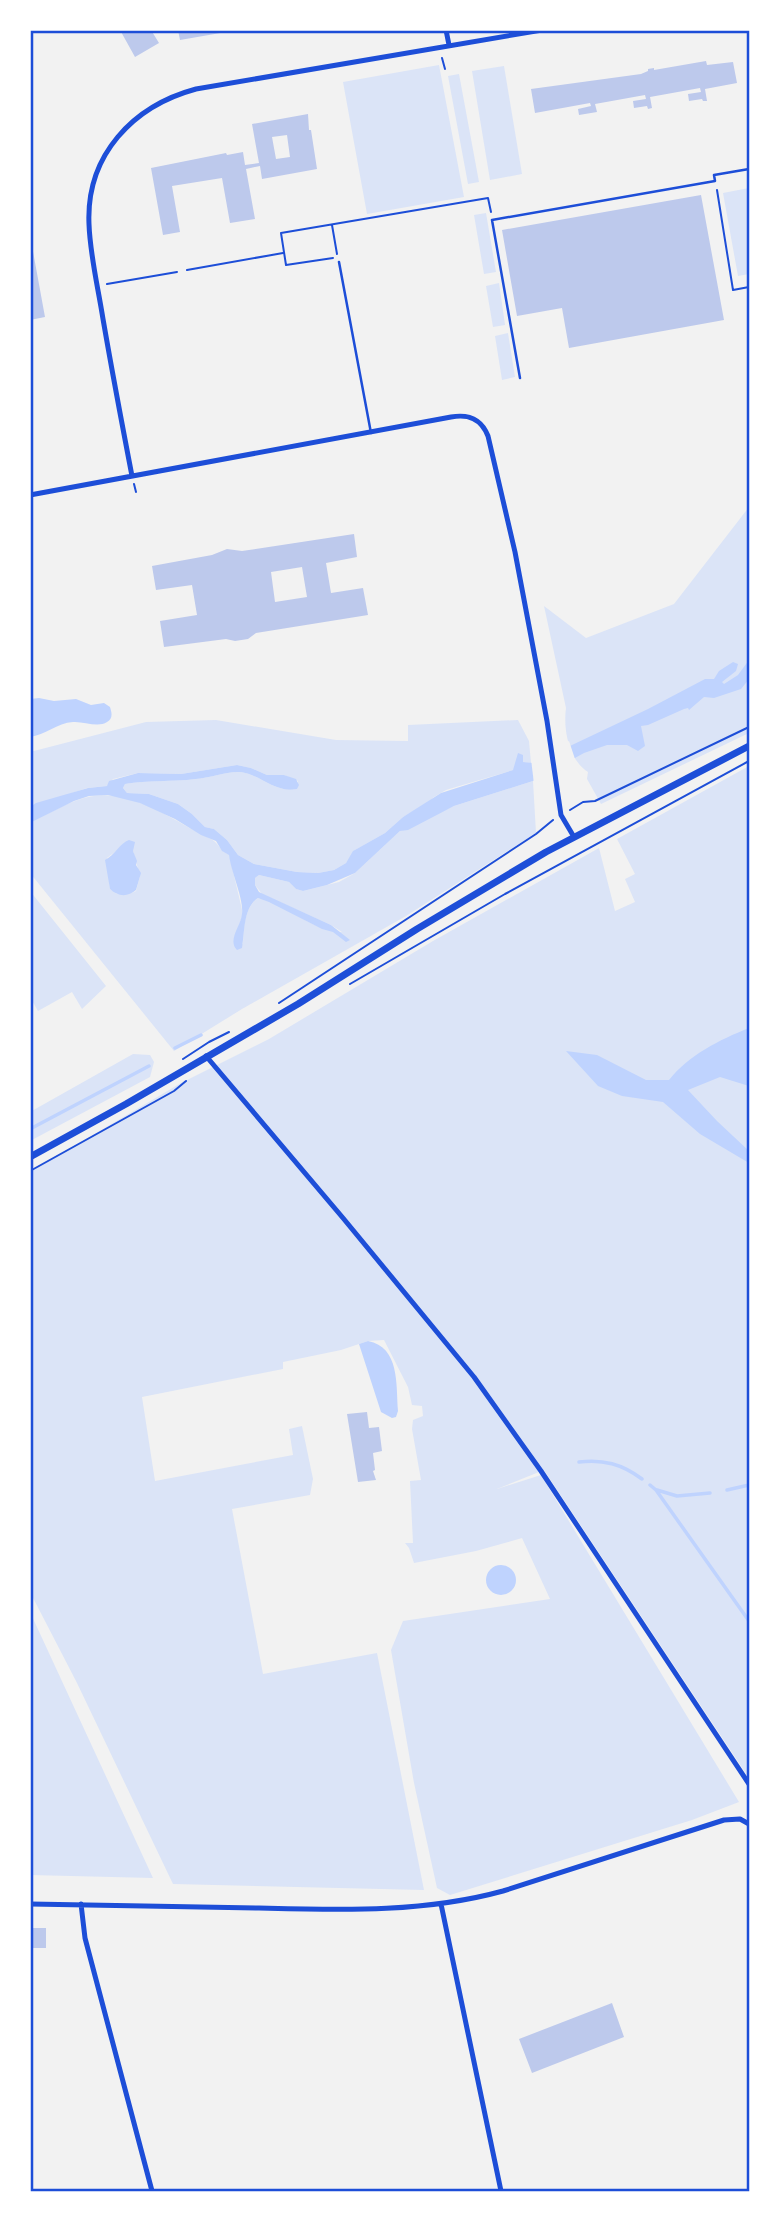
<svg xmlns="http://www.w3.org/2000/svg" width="779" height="2221" font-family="'Varela Round',sans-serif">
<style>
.green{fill:#dbe4f7;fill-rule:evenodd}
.water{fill:#bfd3fe}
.pier{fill:#f2f2f2}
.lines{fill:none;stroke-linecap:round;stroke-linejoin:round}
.stream{stroke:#bfd3fe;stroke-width:3.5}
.building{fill:#bdc9ec;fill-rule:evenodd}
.path{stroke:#1d4ed8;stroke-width:2}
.service{stroke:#1d4ed8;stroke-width:2.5}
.minor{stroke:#1d4ed8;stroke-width:5}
.secondary{stroke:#1d4ed8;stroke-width:7}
.neatline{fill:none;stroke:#1d4ed8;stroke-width:2.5}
</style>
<rect width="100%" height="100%" fill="#f2f2f2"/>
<!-- green -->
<path class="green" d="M439,65L464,197L367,214L343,82Z
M504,66L522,174L490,180L472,71Z
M459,74L479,182L468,184L448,76Z
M749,188V274L738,276L723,193Z
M486,213L496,272L484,274L474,215Z
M499,283L505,325L493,327L486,286Z
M508,333L515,377L502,380L495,336Z
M749,507V733L601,804L587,779L588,772C569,760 563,730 566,708L544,606L586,638L674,604Z
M216,720L336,740L408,741V725L518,720L529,741L531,763L523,762L522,759L513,770L446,790L434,797L426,804L403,817L385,833L355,850L346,863L334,870L318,873L297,872L254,864L238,855L227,840L214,829L205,827L192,814L178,804L149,794L127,793L123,788L125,784C148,780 172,782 196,779C209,778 228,771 240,772C260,774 276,794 297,789L298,781L284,775H267L251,768L237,765L181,774L138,773L113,779L107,786L87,788L30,807V752L146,722Z
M749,766V1778L544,1470L497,1489L541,1475L739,1802L692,1820L450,1895L437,1888L414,1783L391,1650L403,1621L550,1599L522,1538L476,1551L414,1563L409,1548L405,1543H413L410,1481L421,1480L412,1429L413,1420L423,1416L422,1406L412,1405L408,1387L384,1340L368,1341L341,1350L283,1362V1369L142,1397L155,1481L293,1455L289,1429L302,1426L313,1479L310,1495L232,1509L263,1674L377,1653L424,1890L173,1884L77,1683L30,1592V1172L181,1083L269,1039L433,941L599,848L615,911L635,902L625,879L635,874L617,839Z
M533,781L536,833L406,916L242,1009L174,1051L30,873V823C47,815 65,803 84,798C129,785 171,820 209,838C219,842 220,852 229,854L243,914L234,939L243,944C244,928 244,908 258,898C288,904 311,931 342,932L331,925L262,894L255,885V878L259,875L289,882L296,889L303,891L339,882L355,873L400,831L454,806ZM124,845L133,851L140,876L136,891L132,893L117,894L110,889L107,858Z
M30,891L106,986L82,1009L72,992L38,1011L30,997Z
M133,1054L150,1055L154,1062L150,1077L30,1141V1112Z
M30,1612L153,1878L30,1875Z"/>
<!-- water -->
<path class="water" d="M749,660V679L741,689L714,698L704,697L689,710L688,708L684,709L648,725L641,726L645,746L638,751L627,745H607L584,753L533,781L454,806L408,830L400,831L355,873L327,885L303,891L296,889L289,882L259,875L255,878V885L259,892L331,925L350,940L346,942L333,932L322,929L269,902L258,898C243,908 245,931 242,948L237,950C227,940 241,926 242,914C244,899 231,872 229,855L222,851L216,841L201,835L175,819L140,803L108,795L89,796L74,801L30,823V807L36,803L88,788L107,786L109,781L138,773L181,774L237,765L251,768L267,775H284L296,779L299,785L297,789C276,794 260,774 240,772C228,771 209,778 196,779C172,782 148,780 125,784L123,788L127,793L149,794L178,804L192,814L205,827L214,829L227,840L238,855L254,864L297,872L318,873L334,870L346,863L353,851L385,833L403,817L441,793L513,770L518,753L523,755V762L534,763L648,709L705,679H714L719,671L733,662L738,664L736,671L722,682L724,684L738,675Z
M39,698L54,701L76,699L91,705L104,703L110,707C112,713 113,719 107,722C98,728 83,721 73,722C57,723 45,735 30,737V699Z
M129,840L135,842L133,851L137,861L136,865L141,873L136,890C128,897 118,897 110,889L105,860C115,855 120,843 129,840Z
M749,1028V1086L720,1077L688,1090L717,1121L749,1151V1163L700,1134L663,1102L622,1096L598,1086L566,1051L597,1055L646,1080H669C689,1055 719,1040 749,1028Z
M368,1341C400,1347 396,1385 398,1411L396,1417L392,1418L381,1412L359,1344Z
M486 1580a15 15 0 1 1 30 0a15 15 0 1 1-30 0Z"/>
<!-- pier -->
<path class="pier" d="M569,741L576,762L534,784L531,759Z"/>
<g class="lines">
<!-- stream -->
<path class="stream" d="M175,1048L201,1035
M30,1129L149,1066
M579,1462C603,1459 622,1464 642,1479
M650,1485L656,1490L749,1621
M657,1490L677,1496L710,1493
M727,1490L749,1485"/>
</g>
<!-- building -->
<path class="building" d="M120,30H151L159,43L135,57Z
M178,30H232V31L180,40Z
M706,61L707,65L733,62L737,83L705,89L707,101H703L702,99L689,101L688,94L701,92L700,88L650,97L652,108L648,109L647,106L634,108L633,101L646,99L645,95L595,104L597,112L579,115L578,109L591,106L590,103L535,113L531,89L641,74L648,71V69L654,68V70Z
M308,114L309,130H311L317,169L262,179L260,166L246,169L255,219L230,223L222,178L172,186L180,232L163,235L151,168L226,153L227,155L243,152L245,165L259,163L252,124ZM287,135L290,157L276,159L272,137Z
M701,195L724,320L569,348L562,308L517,316L502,230Z
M30,235L45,317L30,320Z
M354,534L357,557L326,563L331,593L363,588L368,615L256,633L248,639L235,641L226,639L164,647L160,621L197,615L192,585L156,590L152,566L212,555L227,549L242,551ZM302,567L307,597L275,602L271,572Z
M367,1412L369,1428L379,1427L382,1451L373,1453L375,1470L373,1471L376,1480L358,1482L347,1414Z
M30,1928H46V1948H30Z
M612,2003L624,2037L532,2073L519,2039Z"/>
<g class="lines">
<!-- path -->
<path class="path" d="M442,58L445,69
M717,190L733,290L749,287
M332,225L337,254
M333,258L286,265L281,233L488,198L491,212
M187,270L283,253
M107,284L177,272
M134,484L136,492
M570,810L583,802L595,801L749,727
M350,984L505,894L749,761
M279,1003L536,834L553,820
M183,1059L209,1042L229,1032
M30,1171L174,1091L186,1081"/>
<!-- service -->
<path class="service" d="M339,262L371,433
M520,378L492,220L715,181L714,175L749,169"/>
<!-- minor -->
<path class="minor" d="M446,30L449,45
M132,476C122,424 112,371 103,319C98,287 90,255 89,224C86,155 133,106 196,89L542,30
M30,495L451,417C468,414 481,418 488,436L515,552L547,721L561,815L574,837
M206,1056L343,1218L474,1377L541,1471L749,1784
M30,1904C106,1905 183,1907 259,1908C341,1910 423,1913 503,1891L724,1820L740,1819L749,1824
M81,1904L85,1938L152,2191
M441,1904L501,2191"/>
<!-- secondary -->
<path class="secondary" d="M30,1157L126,1104L298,1004L417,929L546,852L749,746"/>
</g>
<!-- border -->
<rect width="779" height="2221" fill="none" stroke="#ffffff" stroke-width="63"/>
<rect x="32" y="32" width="716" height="2158" class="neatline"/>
</svg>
